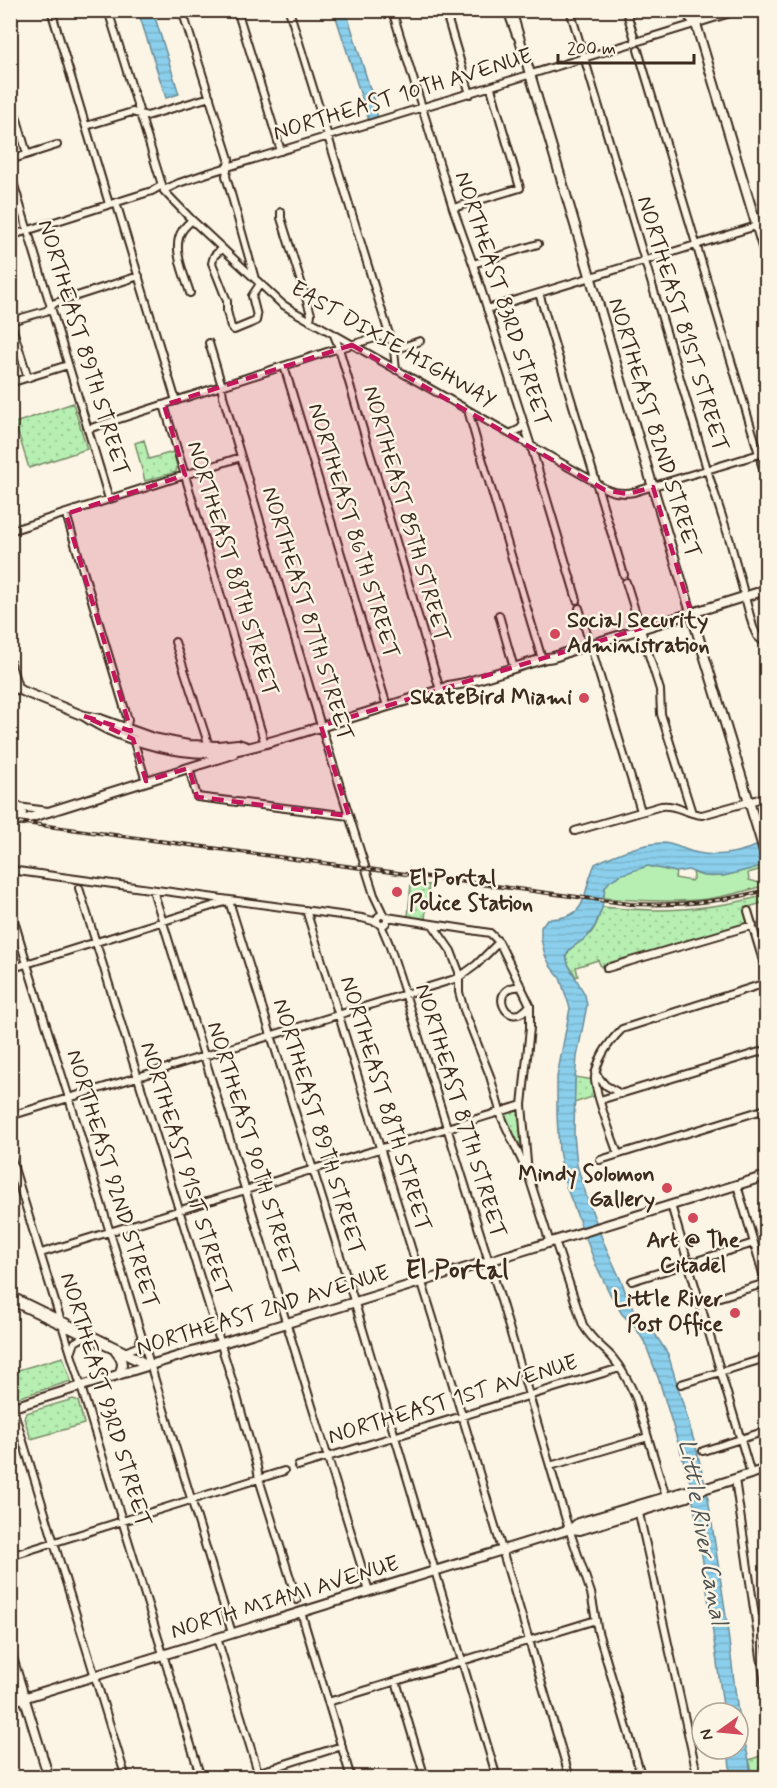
<svg xmlns="http://www.w3.org/2000/svg" width="777" height="1788" font-family="Mynerve,sans-serif">
<style>
.grass{fill:#b7efb2;stroke:#798c68;stroke-width:1.5}
.park{fill:url(#park-dots);stroke:#798c68;stroke-width:1.5}
.water{fill:url(#water-rules);stroke:#6b8d9a;stroke-width:1.5}
.lines{fill:none;stroke-linecap:round;stroke-linejoin:round}
.minor-casing{stroke:#3b2a1e;stroke-width:10}
.major-casing{stroke:#3b2a1e;stroke-width:12}
.minor{stroke:#fcf5e5;stroke-width:6}
.major{stroke:#fcf5e5;stroke-width:8}
.rail-casing{stroke:#3b2a1e;stroke-width:4}
.rail{stroke:#fcf5e5;stroke-width:1.5;stroke-dasharray:4.5;stroke-linecap:butt}
.marked{fill:#c2185b;fill-opacity:0.2;stroke:#c2185b;stroke-width:4.5;stroke-dasharray:12 8;stroke-linejoin:round}
.poi-dot{fill:#d1495b;stroke:#fcf5e5;stroke-width:2}
.labels{text-anchor:middle;dominant-baseline:central;stroke-width:5;stroke-linejoin:round;paint-order:stroke}
.street-label{font-size:22px;fill:#3b2a1e;stroke:#fcf5e5}
.poi-label{font-size:22px;font-weight:bold;fill:#3b2a1e;stroke:#fcf5e5;text-anchor:end}
.water-label{font-size:24px;font-style:italic;fill:#4f5352;stroke:#fcf5e5}
.quarter-label{font-size:26px;font-weight:bold;fill:#3b2a1e;stroke:#fcf5e5}
</style>
<defs>
<pattern id="park-dots" width="8" height="8" patternUnits="userSpaceOnUse" patternTransform="scale(1.5)"><rect width="8" height="8" fill="#b7efb2"/><path d="M2 2h.1M6 6h.1" fill="none" stroke="#9ecd99" stroke-width="1.8" stroke-linecap="round"/></pattern>
<pattern id="water-rules" width="6" height="5" patternUnits="userSpaceOnUse" patternTransform="scale(1.5)"><rect width="6" height="5" fill="#8bcfec"/><path d="M0 2.5h6" fill="none" stroke="#79b2ca"/></pattern>
</defs>
<rect width="100%" height="100%" fill="#fcf5e5"/>
<filter id="ink" filterUnits="userSpaceOnUse"><feTurbulence type="fractalNoise" baseFrequency=".0167" numOctaves="2"/><feDisplacementMap in="SourceGraphic" scale="12" xChannelSelector="R" yChannelSelector="G"/><feConvolveMatrix kernelMatrix="1 2 1 2 8 2 1 2 1" color-interpolation-filters="sRGB"/></filter>
<g filter="url(#ink)">
<!-- grass -->
<path class="grass" d="M648,866L676,872L675,878L691,881L694,877L693,872C713,883 741,871 761,866L762,869L748,873L749,880L766,885C747,891 727,896 707,899C672,903 638,901 604,898C604,894 604,891 605,888C610,873 635,869 648,866Z"/>
<!-- park -->
<path class="park" d="M73,403L87,449L29,468L15,423Z
M144,440L149,459L173,452L177,466L176,472L145,481L135,443Z
M411,883L429,885L425,919L408,917Z
M766,895V902L745,908L749,922L746,924L607,966L605,964L601,967L598,960L576,967L578,976L576,977L568,964L566,956C571,945 579,944 587,937C596,929 599,917 602,907C658,913 713,910 766,895Z
M575,1077L594,1080L598,1095L574,1103Z
M514,1110H518L520,1112L524,1158L504,1115L506,1112Z
M63,1357L71,1381L17,1398L12,1394L11,1372Z
M73,1399L78,1401L84,1424L31,1439L24,1418L26,1413Z
M766,1754V1777H748L751,1767L749,1760Z"/>
<!-- water -->
<path class="water" d="M138,11H153L179,94L166,98Z
M334,11H346L376,108L378,120L369,121Z
M766,842V865L724,876H704L688,870L676,872L648,866L620,875L610,881L605,887L602,908L595,926L587,937L570,949L566,956L568,964L585,995L587,1005L577,1057L575,1080L574,1134L577,1165L586,1195L603,1241L623,1285L628,1301L653,1331L668,1354L697,1451L708,1498L725,1609L738,1713H724L704,1568L690,1482L659,1380L645,1343L636,1328L622,1314L610,1294L596,1265L566,1186L559,1151L557,1115V1077L570,1008L560,978L551,967L545,955L541,939V927L547,919C591,918 580,897 595,864C615,854 638,844 662,843C674,843 686,851 698,853C722,858 745,851 766,842Z
M738,1715L749,1760L751,1777H731L728,1749H738Z"/>
<g class="lines">
<defs>
<path id="minor" d="M51,10L109,204
M108,10L162,185
M182,10L229,159L226,176L255,279
M237,10L281,151
M289,10L389,334L394,350L396,370
M392,10L453,208L473,264L531,446L577,600
M445,10L470,94
M507,10L516,35
M570,10L710,479L730,541L753,627L757,636L766,644
M626,10L636,43
M638,50L759,454
M10,101L15,112L27,154
M86,126L132,112L147,116L210,97
M10,160L57,145
M10,172L109,499
M164,190L179,183L205,174L740,10
M164,191L192,220L282,304L293,311L595,482C607,492 619,495 634,492L766,452
M116,202L176,401
M453,208L520,188L491,88
M281,212V218L311,314L310,321
M727,235L766,223
M10,236L152,191L159,187
M222,248L214,256L212,263L227,301V311L231,327L234,330L256,321L257,316L252,296L260,284
M473,264L538,244
M190,293C185,276 171,248 182,231C184,227 189,223 192,220
M539,293L624,575
M487,309L725,236
M10,320L28,378
M11,321L46,311L55,303L139,276
M334,335L338,345L440,690
M209,343L221,383L223,396L321,726L374,895L383,914
M394,350L420,341
M284,366L387,706
M10,383L68,365
M164,405L265,744
M468,410L480,453
M88,429L333,350L389,334
M510,434L520,429L524,424
M482,458L542,659
M761,462L766,479
M66,514L128,720L126,729
M10,531L241,457
M626,582L660,690L661,714L692,813
M579,608L641,811
M499,615L514,668
M175,642L209,746
M10,662L19,690
M133,739L146,781
M189,768L197,797L349,816
M10,806L48,811
M575,831L661,806C676,804 687,814 702,815L766,797
M10,870L362,918L377,922
M79,888L236,1393L257,1467L259,1479L297,1600
M153,890L369,1591
M229,901L357,1310L497,1778
M10,907L27,964L69,1098L232,1633
M306,910L433,1318L570,1778
M748,911L766,971
M377 920a5 5 0 1 1 10 0a5 5 0 1 1-10 0Z
M387,917L490,933L499,942L530,1005V1028L522,1105L528,1174
M381,925L389,944L405,993L500,1297L566,1520L591,1593L598,1632L642,1778
M433,925L451,951L459,972V992L464,1010L490,1076L502,1118L528,1174L550,1243
M607,968L753,925
M10,969L228,901
M522,987C485,984 507,1035 530,1005
M172,1066L458,978L476,965L499,942
M595,1073L605,1085L621,1094
M600,1100L766,1050
M10,1116L167,1068
M618,1154C613,1140 593,1088 595,1077C597,1058 609,1042 622,1029L766,983
M10,1155L201,1778
M600,1160L766,1109
M737,1185L766,1284
M213,1200L522,1105
M671,1205L751,1474
M555,1241L583,1325C593,1342 600,1344 612,1357C622,1369 630,1384 636,1398L667,1500
M41,1253L210,1201
M632,1281L754,1243
M10,1295L127,1352L150,1365
M10,1301L141,1363
M700,1303L766,1283
M72,1351L75,1342L84,1337
M127,1351L139,1346L141,1337
M681,1384L766,1358
M10,1399L126,1778
M703,1451L766,1431
M298,1466L620,1368
M550,1466L648,1437
M735,1479L766,1691
M638,1509L698,1778
M10,1556L284,1471
M301,1612L351,1778
M756,1620L766,1617
M217,1638L258,1772
M396,1681L425,1778
M328,1702L596,1620
M274,1767L277,1778
M241,1778L342,1746"/>
<path id="major" d="M511,10L663,521L766,857
M687,10L689,16L696,24
M695,10L696,24L766,257
M10,686L84,716L100,719L153,738L188,745L218,746L238,744L247,747
M84,716C121,741 187,759 233,751C261,746 289,736 317,728C358,715 399,703 440,690L448,686L465,683L546,658C557,658 565,652 576,649L766,590
M18,807L22,813L20,820
M10,824L233,754
M116,1352C123,1360 124,1366 118,1375
M10,1408L766,1176
M571,1529L578,1523L686,1491L691,1493
M10,1651L49,1778
M10,1702L561,1532L570,1529L580,1530L687,1497L691,1493L766,1469"/>
</defs>
<!-- minor casing -->
<use href="#minor" class="minor-casing"/>
<!-- major casing -->
<use href="#major" class="major-casing"/>
<!-- minor -->
<use href="#minor" class="minor"/>
<!-- major -->
<use href="#major" class="major"/>
<defs>
<path id="rail" d="M10,821L630,904C676,906 722,902 766,890"/>
</defs>
<!-- rail casing -->
<use href="#rail" class="rail-casing"/>
<!-- rail -->
<use href="#rail" class="rail"/>
</g>
</g>
<!-- marked area -->
<path class="marked" d="M352,345L605,490L628,494L653,487L691,613L321,726L349,816L197,797L189,768L146,781L133,739L84,716L131,731L66,514L185,475L164,405Z"/>
<!-- markers -->
<g class="poi-dot">
<circle cx="555" cy="634" r="6"/>
<circle cx="584" cy="698" r="6"/>
<circle cx="397" cy="892" r="6"/>
<circle cx="667" cy="1188" r="6"/>
<circle cx="693" cy="1218" r="6"/>
<circle cx="735" cy="1313" r="6"/>
</g>
<g class="labels">
<!-- street labels -->
<g class="street-label">
<text transform="translate(403 95) rotate(-17)">NORTHEAST 10TH AVENUE</text>
<text transform="translate(502 299) rotate(72)">NORTHEAST 83RD STREET</text>
<text transform="translate(682 324) rotate(73)">NORTHEAST 81ST STREET</text>
<text transform="translate(393 345) rotate(30)">EAST DIXIE HIGHWAY</text>
<text transform="translate(83 348) rotate(73)">NORTHEAST 89TH STREET</text>
<text transform="translate(654 428) rotate(73)">NORTHEAST 82ND STREET</text>
<text transform="translate(406 514) rotate(74)">NORTHEAST 85TH STREET</text>
<text transform="translate(353 531) rotate(73)">NORTHEAST 86TH STREET</text>
<text transform="translate(232 569) rotate(73)">NORTHEAST 88TH STREET</text>
<text transform="translate(307 614) rotate(73)">NORTHEAST 87TH STREET</text>
<text transform="translate(385 1104) rotate(73)">NORTHEAST 88TH STREET</text>
<text transform="translate(460 1111) rotate(73)">NORTHEAST 87TH STREET</text>
<text transform="translate(318 1127) rotate(73)">NORTHEAST 89TH STREET</text>
<text transform="translate(252 1149) rotate(73)">NORTHEAST 90TH STREET</text>
<text transform="translate(185 1169) rotate(73)">NORTHEAST 91ST STREET</text>
<text transform="translate(112 1179) rotate(73)">NORTHEAST 92ND STREET</text>
<text transform="translate(263 1311) rotate(-17)">NORTHEAST 2ND AVENUE</text>
<text transform="translate(105 1400) rotate(73)">NORTHEAST 93RD STREET</text>
<text transform="translate(453 1400) rotate(-17)">NORTHEAST 1ST AVENUE</text>
<text transform="translate(285 1598) rotate(-17)">NORTH MIAMI AVENUE</text>
</g>
<!-- poi labels -->
<g class="poi-label">
<text x="567" y="621" text-anchor="start">Social Security<tspan x="567" dy="25">Administration</tspan></text>
<text x="572" y="698">SkateBird Miami</text>
<text x="409" y="879" text-anchor="start">El Portal<tspan x="409" dy="25">Police Station</tspan></text>
<text x="655" y="1175">Mindy Solomon<tspan x="655" dy="25">Gallery</tspan></text>
<text x="693" y="1241" text-anchor="middle">Art @ The<tspan x="693" dy="25">Citadel</tspan></text>
<text x="723" y="1300">Little River<tspan x="723" dy="25">Post Office</tspan></text>
</g>
<!-- water labels -->
<g class="water-label">
<text transform="translate(702 1532) rotate(80)">Little River Canal</text>
</g>
<!-- quarter labels -->
<g class="quarter-label">
<text x="457" y="1271">El Portal</text>
</g>
</g>
<!-- margin -->
<rect width="777" height="1788" fill="none" stroke="#fcf5e5" stroke-width="36"/>
<rect x="18" y="18" width="741" height="1752" fill="none" stroke="#3b2a1e" stroke-width="2" filter="url(#ink)"/>
<!-- north arrow -->
<g transform="translate(720 1731) rotate(255)"><circle r="28" fill="#fcf5e5" stroke="#afa495" stroke-width="1.5"/>
<path d="M0-4.5L10 22L0 15L-10 22Z" fill="#d1495b"/>
<text y="-9" font-size="16" font-weight="bold" text-anchor="middle" fill="#3b2a1e">N</text>
</g>
<!-- scale -->
<path d="M558 54v9h136v-9" fill="none" stroke="#3b2a1e" stroke-width="3"/>
<text x="567" y="54" font-size="18" fill="#3b2a1e" stroke="#fcf5e5" stroke-width="4.5" paint-order="stroke">200 m</text>
</svg>
